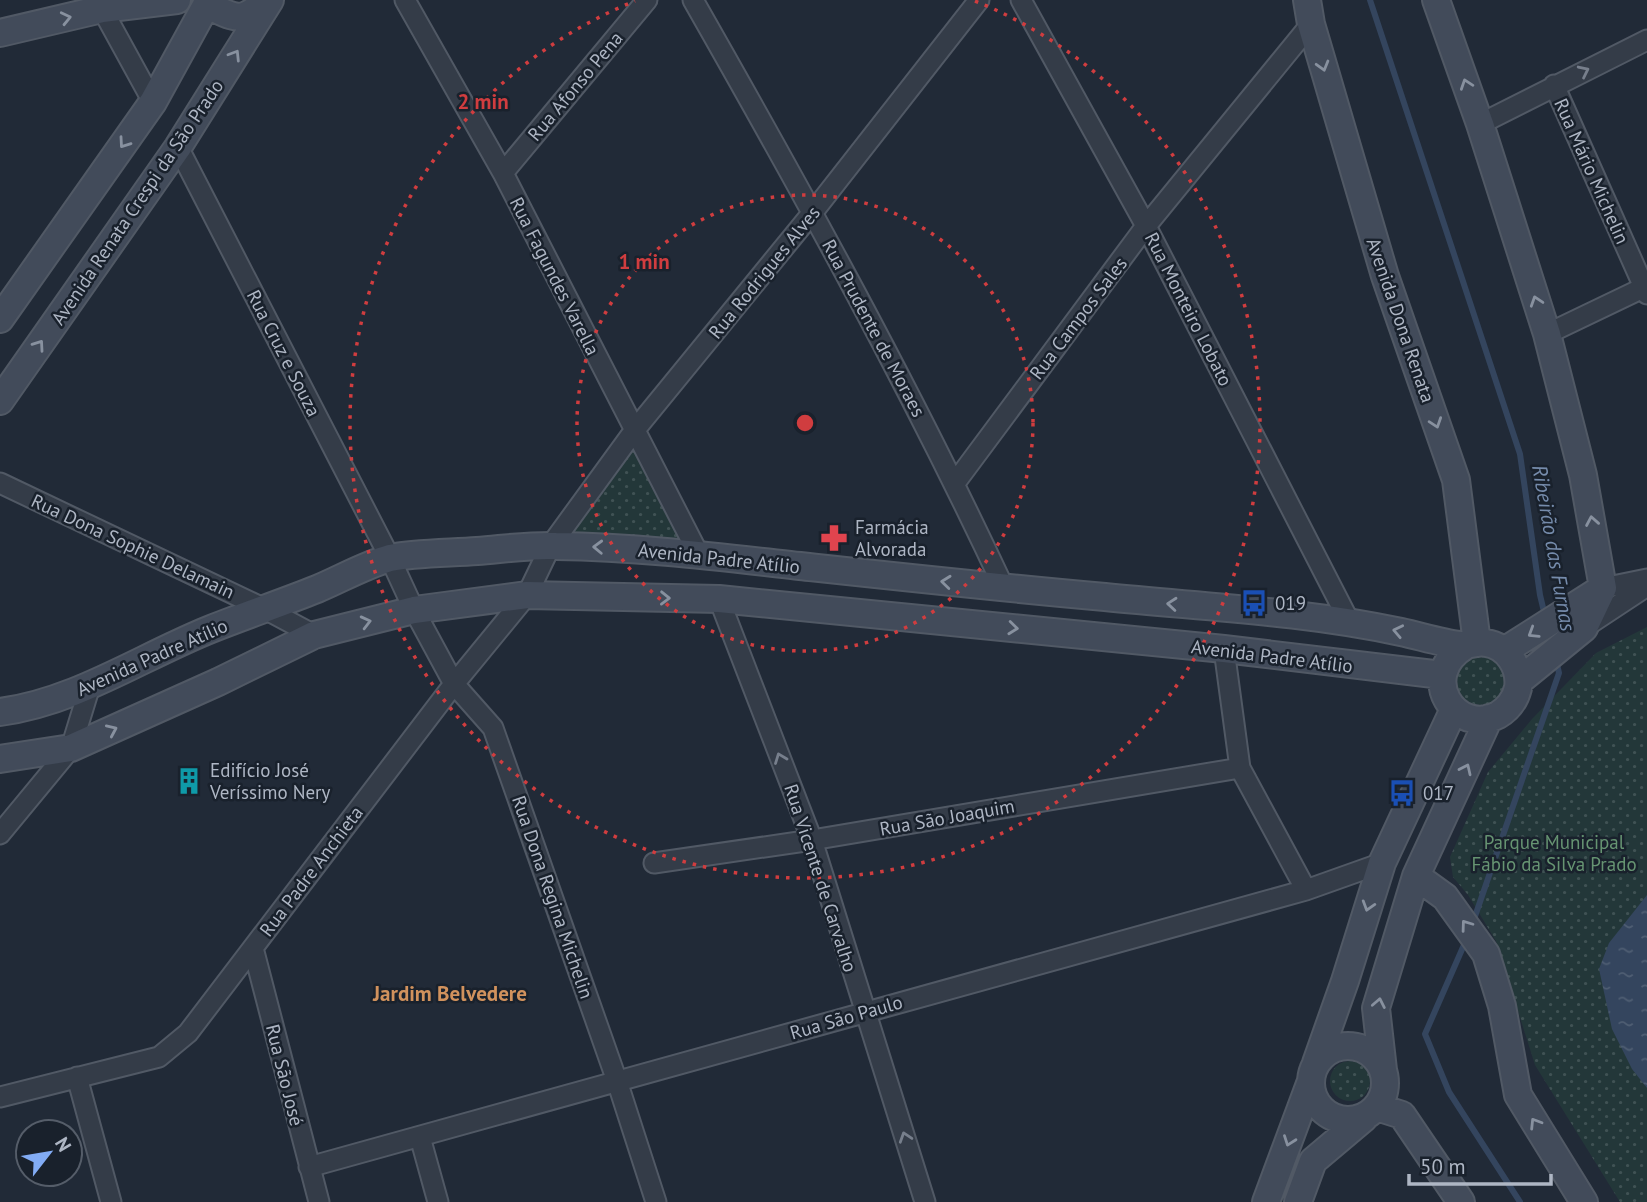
<svg xmlns="http://www.w3.org/2000/svg" width="1647" height="1202" font-family="'PT Sans',sans-serif">
<style>
.grass{fill:url(#grass-dots)}
.water{fill:url(#water-ripples)}
.lines{fill:none;stroke-linecap:round;stroke-linejoin:round}
.stream{stroke:#34455e;stroke-width:6}
.street-casing{stroke:#515965;stroke-width:23}
.secondary-casing{stroke:#515965;stroke-width:30}
.street{stroke:#343c48;stroke-width:19}
.secondary{stroke:#424b5a;stroke-width:26}
.oneway{stroke:#88919f}
.oneway2{stroke:#777f8c}
.ring{fill:none;stroke:#d03d3f;stroke-width:3.5;stroke-dasharray:3.5 7}
.labels{text-anchor:middle;dominant-baseline:central;stroke-width:5;stroke-linejoin:round;paint-order:stroke}
.street-label{font-size:19px;fill:#aeb6c4;stroke:#19212c}
.poi-label{font-size:19px;fill:#aeb6c4;stroke:#19212c;text-anchor:start}
.park-label{font-size:19px;fill:#669472;stroke:#19212c}
.water-label{font-size:21px;font-style:italic;fill:#768cac;stroke:#19212c}
.neighbourhood-label{font-size:21px;font-weight:bold;fill:#d1925d;stroke:#19212c}
.centre{fill:#d03d3f;stroke:#19212c;stroke-width:3.5}
.ring-label{font-size:21px;text-anchor:middle;font-weight:bold;fill:#d03d3f;stroke:#19212c;stroke-width:5;stroke-linejoin:round;paint-order:stroke}
</style>
<defs>
<pattern id="grass-dots" width="8" height="8" patternUnits="userSpaceOnUse" patternTransform="scale(1.75)"><rect width="8" height="8" fill="#233739"/><path d="M2 2h.1M6 6h.1" fill="none" stroke="#405254" stroke-width="1.8" stroke-linecap="round"/></pattern>
<pattern id="water-ripples" width="26" height="14" patternUnits="userSpaceOnUse" patternTransform="scale(1.75)"><rect width="26" height="14" fill="#34455e"/><path d="M2 4q2-2 4 0t4 0M15 11q2-2 4 0t4 0" fill="none" stroke="#4f5e73"/></pattern>
</defs>
<rect width="100%" height="100%" fill="#212a37"/>
<!-- grass -->
<path class="grass" d="M635,446L684,545L572,532Z
M1647,627V1202H1620L1535,1065L1496,941L1468,895L1453,877L1450,857L1488,772L1532,719L1596,653Z
M1457 681a24 24 0 1 1 48 0a24 24 0 1 1-48 0Z
M1330 1081a20 20 0 1 1 40 0a20 20 0 1 1-40 0Z"/>
<!-- water -->
<path class="water" d="M1647,895V1088L1632,1069L1612,1029L1599,969L1609,943Z"/>
<g class="lines">
<!-- stream -->
<path class="stream" d="M1370,0L1520,454L1540,595L1545,616
M1472,925L1559,673L1556,660
M1467,938L1425,1034L1449,1092L1520,1202"/>
<defs>
<path id="street" d="M405,0L503,173L699,555
M693,0C803,193 910,387 1004,588
M1021,0L1146,226L1349,621
M102,9L153,102
M1554,85L1647,294
M1480,124L1647,40
M178,147L390,558L414,610L454,684L493,728L617,1081L656,1202
M503,173L647,0
M1547,334L1647,286
M0,483L267,610L314,635
M955,483L1146,226L1311,24
M1603,588L1647,579
M719,599L812,840L925,1202
M1585,627L1647,586
M1224,649L1240,768L1306,890
M0,834L71,748L90,686
M654,863L812,840L1240,768
M253,948L319,1202
M77,1077L111,1202
M0,1097L159,1057L188,1033L454,684L527,595L551,545L634,431L813,212L979,0
M420,1137L438,1202
M309,1167L1306,890L1382,863"/>
<path id="secondary" d="M212,0L216,9C242,22 245,18 267,1
M1307,0L1311,24L1385,276L1456,480L1477,643
M1436,0L1480,124L1547,334L1583,475L1603,588L1584,628L1519,681
M0,33L102,9L177,0
M0,319L153,102L209,0
M0,401L178,147L270,0
M1504,651L1603,588
M0,712C76,702 141,657 211,629C246,615 282,603 317,589C341,579 365,565 390,558C413,553 452,553 477,551C503,549 530,545 556,546C638,547 719,557 800,566C902,577 1003,588 1105,597C1203,607 1304,611 1401,632C1420,636 1441,643 1460,645C1469,646 1477,641 1486,643C1507,646 1521,667 1518,688C1515,700 1508,709 1498,715C1456,737 1416,676 1465,646
M0,759L71,748L218,682L314,635L414,610L527,595L719,599L1224,649L1442,675
M1416,876L1445,897L1486,954L1502,1006L1518,1095L1584,1202
M1311 1083a37 37 0 1 1 74 0a37 37 0 1 1-74 0Z
M1316,1063L1345,981L1382,863L1454,709
M1383,1070L1376,1008L1416,876L1489,718
M1377,1107L1402,1115L1461,1202
M1266,1202L1311,1081
M1298,1202L1313,1161L1364,1118"/>
</defs>
<!-- street casing -->
<use href="#street" class="street-casing"/>
<!-- secondary casing -->
<use href="#secondary" class="secondary-casing"/>
<!-- street -->
<use href="#street" class="street"/>
<!-- secondary -->
<use href="#secondary" class="secondary"/>
</g>
<!-- one-way arrows -->
<defs><path id="oneway-chevron" d="M-2-3.5L2.5 0L-2 3.5" fill="none" stroke-width="1.6" stroke-linecap="round" stroke-linejoin="round" transform="scale(1.75)"/></defs>
<g class="oneway">
<use href="#oneway-chevron" transform="translate(66 18) rotate(-13)"/>
<use href="#oneway-chevron" transform="translate(235 55) rotate(-58)"/>
<use href="#oneway-chevron" transform="translate(1323 66) rotate(74)"/>
<use href="#oneway-chevron" transform="translate(1466 84) rotate(-109)"/>
<use href="#oneway-chevron" transform="translate(124 143) rotate(125)"/>
<use href="#oneway-chevron" transform="translate(1536 301) rotate(-108)"/>
<use href="#oneway-chevron" transform="translate(39 345) rotate(-55)"/>
<use href="#oneway-chevron" transform="translate(1436 423) rotate(71)"/>
<use href="#oneway-chevron" transform="translate(1592 521) rotate(-100)"/>
<use href="#oneway-chevron" transform="translate(598 547) rotate(-178)"/>
<use href="#oneway-chevron" transform="translate(946 582) rotate(-174)"/>
<use href="#oneway-chevron" transform="translate(665 598) rotate(1)"/>
<use href="#oneway-chevron" transform="translate(1172 604) rotate(-175)"/>
<use href="#oneway-chevron" transform="translate(366 622) rotate(-14)"/>
<use href="#oneway-chevron" transform="translate(1013 628) rotate(6)"/>
<use href="#oneway-chevron" transform="translate(1398 631) rotate(-168)"/>
<use href="#oneway-chevron" transform="translate(1533 633) rotate(148)"/>
<use href="#oneway-chevron" transform="translate(112 730) rotate(-24)"/>
<use href="#oneway-chevron" transform="translate(1466 769) rotate(-65)"/>
<use href="#oneway-chevron" transform="translate(1368 906) rotate(107)"/>
<use href="#oneway-chevron" transform="translate(1466 925) rotate(-126)"/>
<use href="#oneway-chevron" transform="translate(1379 1003) rotate(-79)"/>
<use href="#oneway-chevron" transform="translate(1535 1123) rotate(-122)"/>
<use href="#oneway-chevron" transform="translate(1289 1141) rotate(110)"/>
</g>
<g class="oneway2">
<use href="#oneway-chevron" transform="translate(1584 71) rotate(-26)"/>
<use href="#oneway-chevron" transform="translate(780 758) rotate(-111)"/>
<use href="#oneway-chevron" transform="translate(905 1137) rotate(-108)"/>
</g>
<!-- distance rings -->
<g class="ring">
<circle cx="805" cy="423" r="228"/>
<path d="M975 1A455 455 0 1 1 635 1"/>
</g>
<!-- icons -->
<defs>
<symbol id="pharmacy-bare" viewBox="-9 -9 18 18"><path d="M-2-6h4v4h4v4h-4v4h-4v-4h-4v-4h4Z" fill="#e0444e" stroke="#19212c" stroke-width="2.5" paint-order="stroke"/></symbol>
<symbol id="bus-bare" viewBox="-9 -9 18 18"><path d="M-5-6H5V4H4V6H2V4H-2V6H-4V4H-5ZM-3.5-4V0h7V-4ZM-3.5 1.2v1.5H-2V1.2ZM2 1.2v1.5H3.5V1.2Z" fill="#1a4fb4" stroke="#19212c" stroke-width="2.5" paint-order="stroke"/></symbol>
<symbol id="building-bare" viewBox="-9 -9 18 18"><path d="M-4-6H4V6H1V3H-1V6H-4ZM-2.5-4.3h1.7v1.8h-1.7ZM.8-4.3h1.7v1.8H.8ZM-2.5-1h1.7V.8h-1.7ZM.8-1h1.7V.8H.8Z" fill="#0f9aa8" stroke="#19212c" stroke-width="2.5" paint-order="stroke"/></symbol>
</defs>
<g fill-rule="evenodd">
<use href="#pharmacy-bare" x="815" y="519" width="38" height="38"/>
<use href="#bus-bare" x="1235" y="584" width="38" height="38"/>
<use href="#building-bare" x="170" y="762" width="38" height="38"/>
<use href="#bus-bare" x="1383" y="774" width="38" height="38"/>
</g>
<g class="labels">
<!-- street labels -->
<g class="street-label">
<text transform="translate(575 86) rotate(-50)">Rua Afonso Pena</text>
<text transform="translate(1592 171) rotate(66)">Rua Mário Michelin</text>
<text transform="translate(137 202) rotate(-56)">Avenida Renata Crespi da São Prado</text>
<text transform="translate(764 272) rotate(-51)">Rua Rodrigues Alves</text>
<text transform="translate(555 276) rotate(63)">Rua Fagundes Varella</text>
<text transform="translate(1189 309) rotate(63)">Rua Monteiro Lobato</text>
<text transform="translate(1078 318) rotate(-53)">Rua Campos Sales</text>
<text transform="translate(1401 320) rotate(71)">Avenida Dona Renata</text>
<text transform="translate(874 328) rotate(62)">Rua Prudente de Moraes</text>
<text transform="translate(284 353) rotate(63)">Rua Cruz e Souza</text>
<text transform="translate(133 546) rotate(25)">Rua Dona Sophie Delamain</text>
<text transform="translate(719 558) rotate(6)">Avenida Padre Atílio</text>
<text transform="translate(1272 656) rotate(7)">Avenida Padre Atílio</text>
<text transform="translate(152 657) rotate(-24)">Avenida Padre Atílio</text>
<text transform="translate(947 817) rotate(-10)">Rua São Joaquim</text>
<text transform="translate(311 871) rotate(-53)">Rua Padre Anchieta</text>
<text transform="translate(821 878) rotate(72)">Rua Vicente de Carvalho</text>
<text transform="translate(553 897) rotate(71)">Rua Dona Regina Michelin</text>
<text transform="translate(846 1017) rotate(-16)">Rua São Paulo</text>
<text transform="translate(285 1075) rotate(76)">Rua São José</text>
</g>
<!-- poi labels -->
<g class="poi-label">
<text x="855" y="527">Farmácia<tspan x="855" dy="22">Alvorada</tspan></text>
<text x="1275" y="603">019</text>
<text x="210" y="770">Edifício José<tspan x="210" dy="22">Veríssimo Nery</tspan></text>
<text x="1423" y="793">017</text>
</g>
<!-- park labels -->
<g class="park-label">
<text x="1554" y="842">Parque Municipal<tspan x="1554" dy="22">Fábio da Silva Prado</tspan></text>
</g>
<!-- water labels -->
<g class="water-label">
<text transform="translate(1554 548) rotate(80)">Ribeirão das Furnas</text>
</g>
<!-- neighbourhood labels -->
<g class="neighbourhood-label">
<text x="450" y="993">Jardim Belvedere</text>
</g>
</g>
<circle cx="805" cy="423" r="10" class="centre"/>
<g class="ring-label">
<text x="483" y="109">2 min</text>
<text x="644" y="269">1 min</text>
</g>
<!-- north arrow -->
<g transform="translate(49 1153) rotate(59)"><circle r="33" fill="#19212c" stroke="#555d69" stroke-width="2"/>
<path d="M0-5L12 26L0 18L-12 26Z" fill="#82acf5"/>
<text y="-10" font-size="19" font-weight="bold" text-anchor="middle" fill="#aeb6c4">N</text>
</g>
<!-- scale -->
<path d="M1409 1174v10h142v-10" fill="none" stroke="#aeb6c4" stroke-width="3.5"/>
<text x="1420" y="1174" font-size="21" fill="#aeb6c4" stroke="#19212c" stroke-width="5" paint-order="stroke">50 m</text>
</svg>
